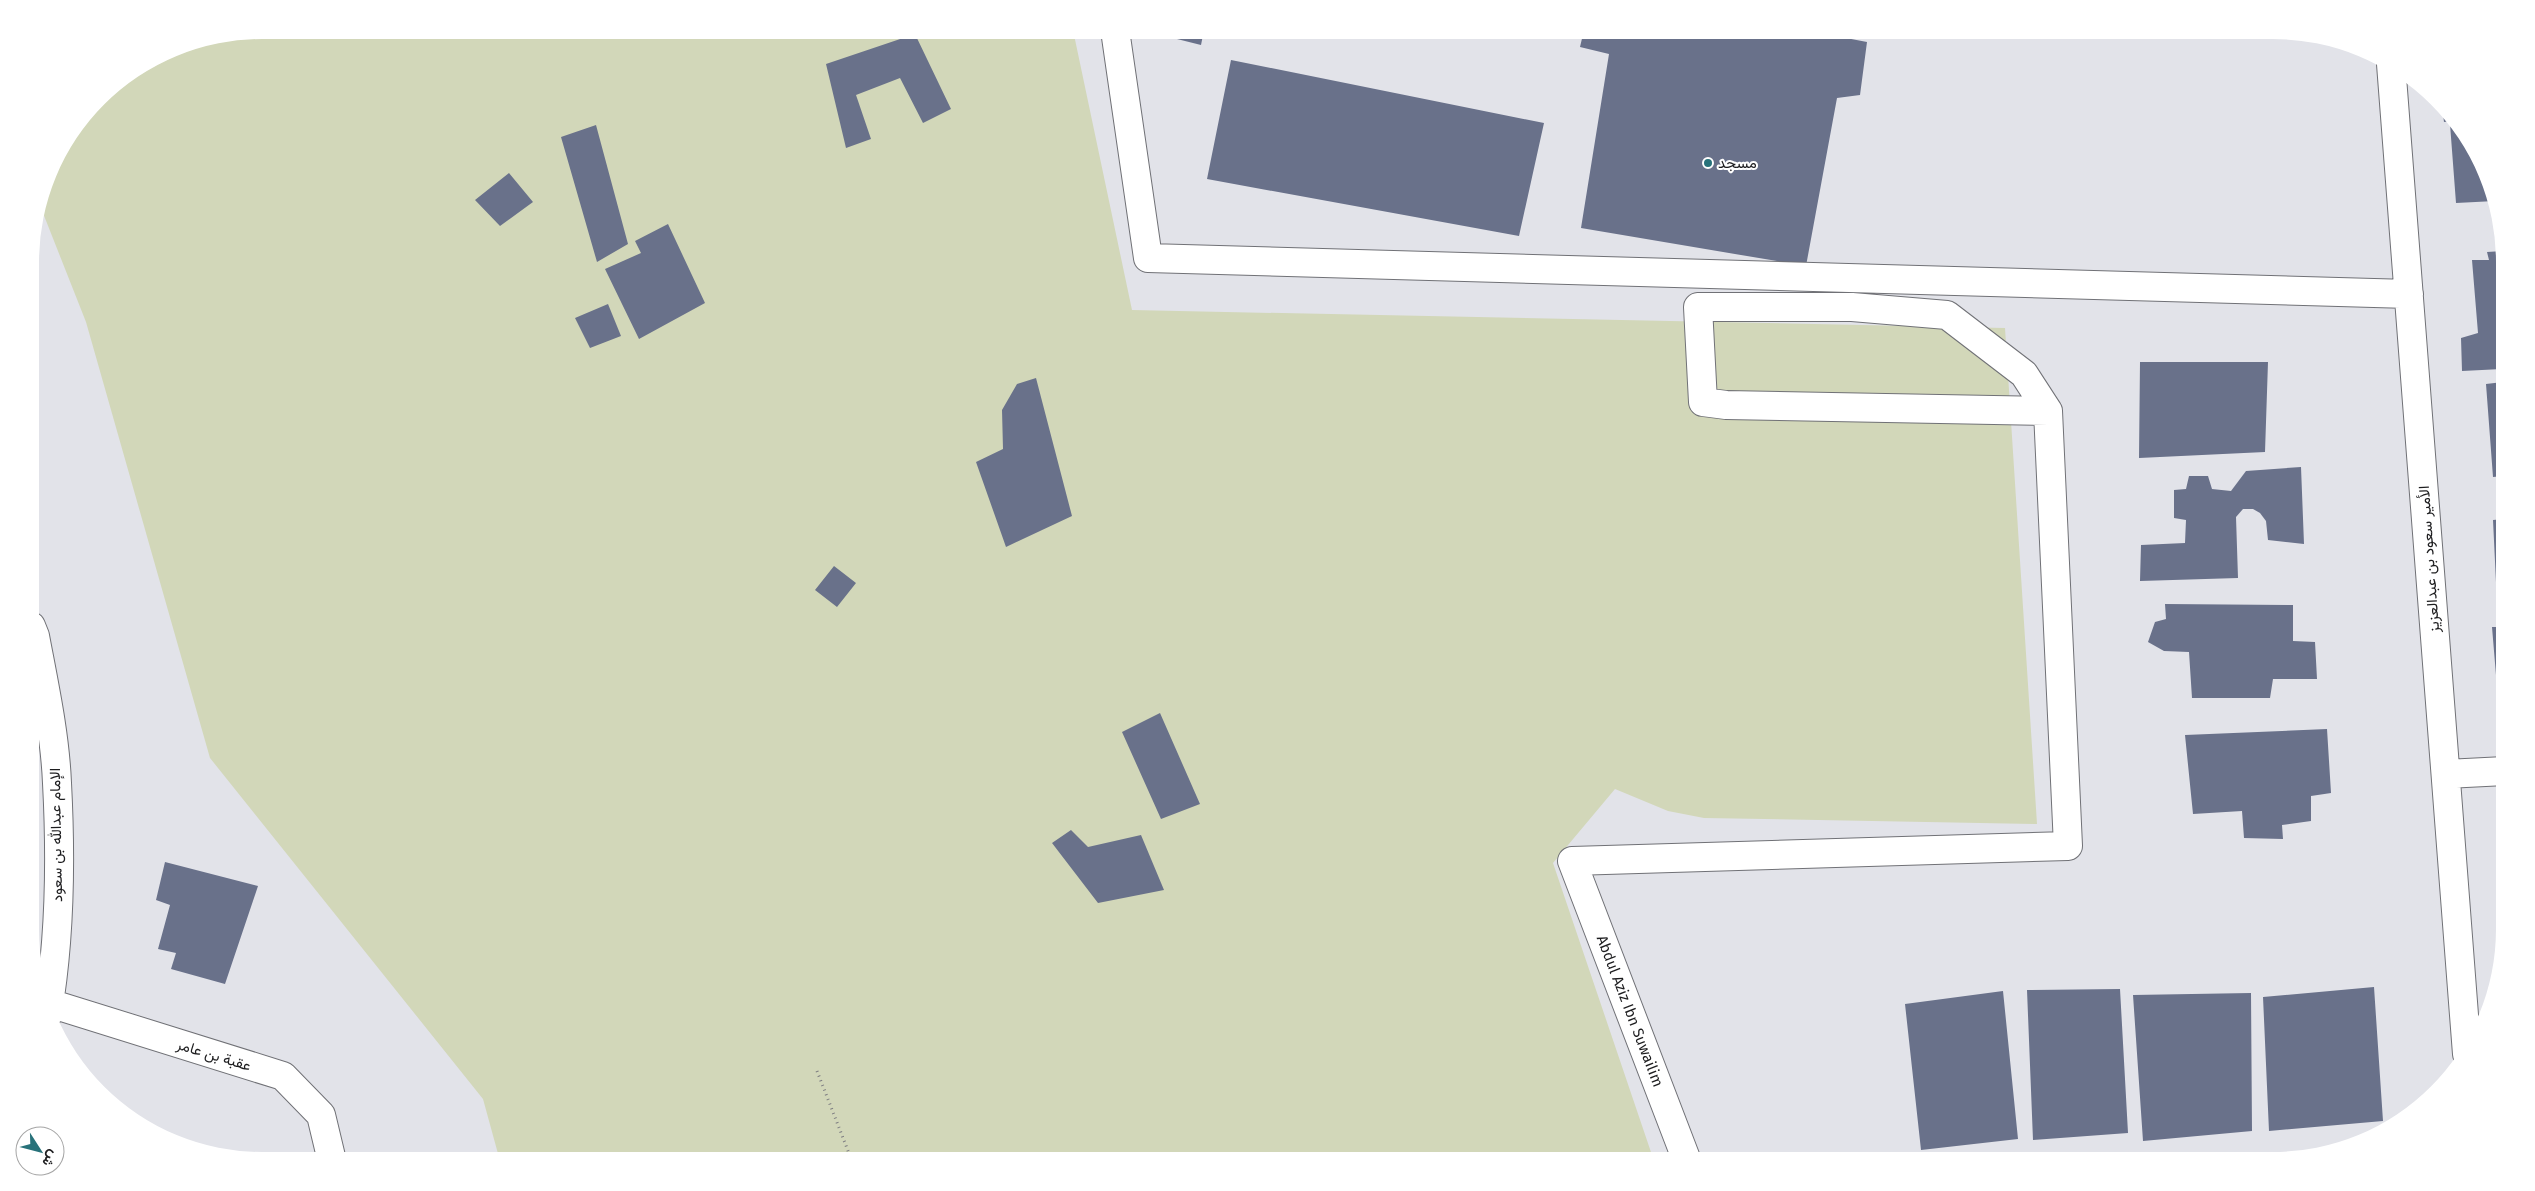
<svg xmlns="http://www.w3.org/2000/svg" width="2535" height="1191" font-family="'Fira Sans',Vazirmatn,sans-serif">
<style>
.green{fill:#d2d7b9}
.building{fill:#69718a}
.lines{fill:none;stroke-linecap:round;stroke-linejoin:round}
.street-casing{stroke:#707176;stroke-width:30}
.path{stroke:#7e7e82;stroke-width:3;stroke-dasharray:1 4;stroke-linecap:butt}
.street{stroke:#fff;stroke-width:28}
.poi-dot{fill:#28727a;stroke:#fff;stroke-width:2}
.labels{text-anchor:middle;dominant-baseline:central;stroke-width:4;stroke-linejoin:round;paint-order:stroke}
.poi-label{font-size:15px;fill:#1d1d1f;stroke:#fff;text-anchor:start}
.street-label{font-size:15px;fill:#1d1d1f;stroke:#fff}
</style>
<rect width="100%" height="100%" fill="#e2e3e9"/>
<!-- green -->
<path class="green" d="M261,30H1073L1132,310L2005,328L2037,824L1704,818L1668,811L1615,789L1553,863L1654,1161H500L483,1099L210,758L86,322L41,208L54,159L109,88L173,48Z"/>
<!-- building -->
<path class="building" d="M1141,30H1204L1201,45Z
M1584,30H1847L1846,38L1867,42L1860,95L1837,98L1806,266L1581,228L1609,54L1580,47Z
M915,34L951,109L923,123L900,78L856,95L871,139L846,148L826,64Z
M1231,60L1544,123L1519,236L1207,179Z
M2442,106L2450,113L2457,120L2444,122Z
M2459,123L2487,173L2495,201L2456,203L2450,124Z
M596,125L628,244L597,262L561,137Z
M509,173L533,202L500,226L475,200Z
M668,224L705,303L639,339L605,269L641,253L635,241Z
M2503,251L2502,369L2462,371L2461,338L2478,333L2472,260H2489L2487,252Z
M608,304L621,336L590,348L575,318Z
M2140,362H2268L2265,452L2139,458Z
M1036,378L1072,516L1006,547L976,462L1003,449L1002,410L1017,384Z
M2503,382L2504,476L2493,477L2486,384Z
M2301,467L2304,544L2268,540L2266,521L2260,513L2253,509H2243L2236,517L2238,578L2140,581L2141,545L2185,543L2186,520L2174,518V490L2186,489L2189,476H2208L2212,489L2231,491L2246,471Z
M2504,519V602L2497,603L2493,520Z
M834,566L856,583L837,607L815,590Z
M2165,604L2293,605V641L2315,642L2317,679H2273L2270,698H2192L2189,652L2164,651L2148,642L2155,622L2166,619Z
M2492,627H2504V710L2499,711Z
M1160,713L1200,804L1161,819L1122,732Z
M2327,729L2331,793L2311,796V821L2282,825L2283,839L2244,838L2242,811L2193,814L2185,735Z
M2505,826V920H2503L2499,827Z
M1071,830L1088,847L1141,835L1164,890L1098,903L1052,843Z
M165,862L258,886L225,984L171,969L176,953L158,949L170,905L156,900Z
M2374,987L2383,1121L2269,1131L2263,997Z
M2120,989L2128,1133L2033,1140L2027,990Z
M2003,991L2018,1139L1921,1150L1905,1004Z
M2251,993L2252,1131L2143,1141L2133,995Z"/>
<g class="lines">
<defs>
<path id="street" d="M1115,30L1148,258L2409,294
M2391,64L2467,1054
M31,626L35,636C44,684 55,734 57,783C61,858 60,941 47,1016
M2446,774L2505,771
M49,1003L283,1076L321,1115L332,1161
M1687,1161L1572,861L2068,846L2048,411L1726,405L1703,402L1698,307H1852L1947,315L2024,374L2048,411"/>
</defs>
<!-- street casing -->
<use href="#street" class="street-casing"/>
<!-- path -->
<path class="path" d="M817,1071L852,1161"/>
<!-- street -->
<use href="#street" class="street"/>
</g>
<!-- markers -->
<circle class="poi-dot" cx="1708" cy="163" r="5"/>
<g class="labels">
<!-- poi labels -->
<g class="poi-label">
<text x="1718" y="163">مسجد</text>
</g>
<!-- street labels -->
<g class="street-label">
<text transform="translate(2429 559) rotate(-94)">الأمير سعود بن عبدالعزيز</text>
<text transform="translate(56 835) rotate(-91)">الإمام عبدالله بن سعود</text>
<text transform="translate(1630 1011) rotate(69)">Abdul Aziz Ibn Suwailim</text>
<text transform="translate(214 1055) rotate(17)">عقبة بن عامر</text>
</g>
</g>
<!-- crop -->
<path d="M0 0H2535V1191H0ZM262 39H2273A223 223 0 0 1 2496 262V929A223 223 0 0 1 2273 1152H262A223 223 0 0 1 39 929V262A223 223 0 0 1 262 39Z" fill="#fff" fill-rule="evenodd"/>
<!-- north arrow -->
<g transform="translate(40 1151) rotate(126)"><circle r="24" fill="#ffffff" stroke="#a5a5a5"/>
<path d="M0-4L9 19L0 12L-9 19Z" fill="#28727a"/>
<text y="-8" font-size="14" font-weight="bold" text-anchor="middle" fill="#1d1d1f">ش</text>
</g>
</svg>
